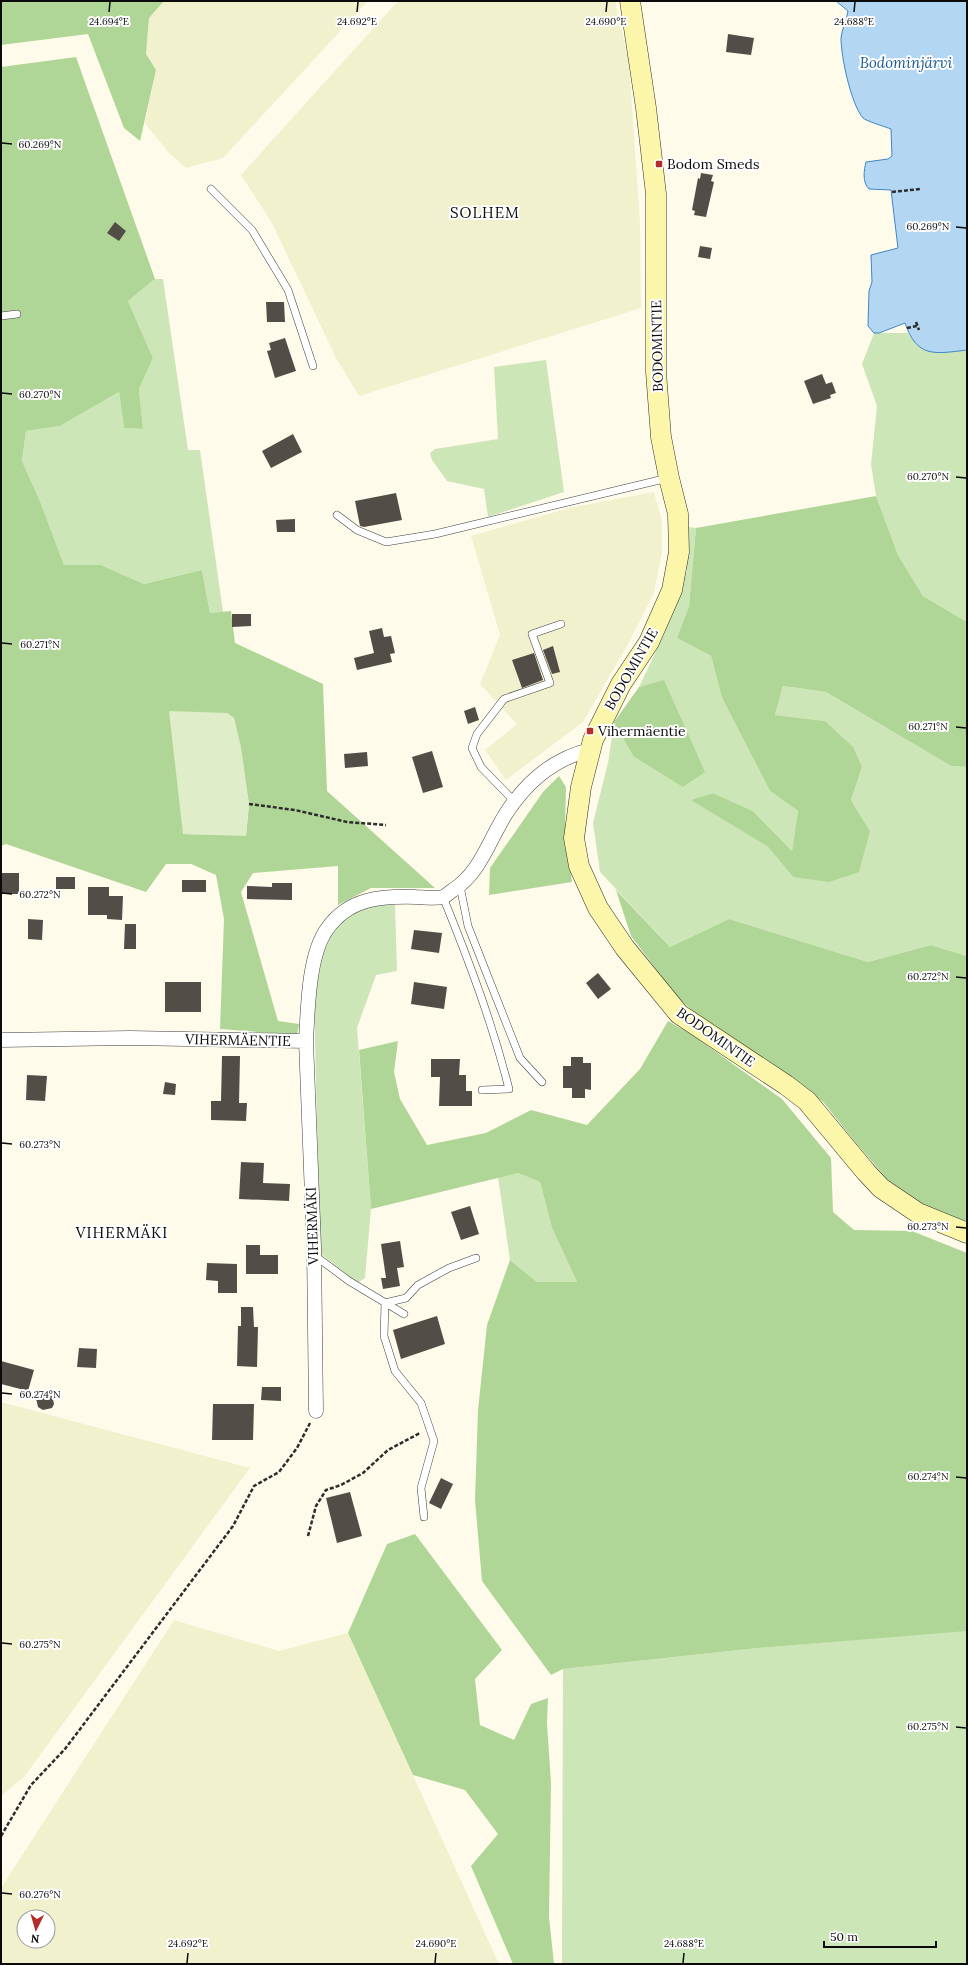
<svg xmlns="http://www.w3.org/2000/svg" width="968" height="1965" font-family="Lora,serif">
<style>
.farmland{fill:#f2f1cd;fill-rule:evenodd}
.green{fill:#cde6b7}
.forest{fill:#b0d697;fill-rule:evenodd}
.pitch{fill:#dfeec8}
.water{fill:#b3d7f2;stroke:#3e87c5}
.building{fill:#534d48}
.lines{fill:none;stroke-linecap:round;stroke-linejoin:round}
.lane-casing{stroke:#3e3e3e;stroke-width:8}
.street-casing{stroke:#3e3e3e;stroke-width:15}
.secondary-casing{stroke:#2d2d2d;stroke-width:21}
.path{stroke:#2d2d2d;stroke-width:2.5;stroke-dasharray:4 2;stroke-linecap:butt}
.lane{stroke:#fff;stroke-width:7}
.street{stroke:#fff;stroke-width:14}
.secondary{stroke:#fbf6a9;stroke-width:20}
.ticks{fill:none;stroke:#0b0b0b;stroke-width:1.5}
.poi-dot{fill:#b32d2c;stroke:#fff;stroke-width:1.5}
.labels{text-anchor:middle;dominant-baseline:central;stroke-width:4;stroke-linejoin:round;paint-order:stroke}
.poi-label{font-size:14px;fill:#0b0b0b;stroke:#fff;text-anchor:start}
.street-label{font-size:14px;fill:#0b0b0b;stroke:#fff}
.water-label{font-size:15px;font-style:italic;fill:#1c5a96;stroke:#fff}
.neighbourhood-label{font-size:15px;letter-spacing:1px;fill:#0b0b0b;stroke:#fff}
.ticks-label{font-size:10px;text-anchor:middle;fill:#0b0b0b;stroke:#fff;stroke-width:4;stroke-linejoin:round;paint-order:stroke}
</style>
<rect width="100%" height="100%" fill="#fefbeb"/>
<!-- farmland -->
<path class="farmland" d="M164,1H368L223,158L186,168L168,152L145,123L156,70L146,54L149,17Z
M398,1H615L629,62L640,223L641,308L359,396L336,358L272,223L241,175Z
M654,492L662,521V552L654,593L626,648L583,722L506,780L485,750L517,724L480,684L500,635L471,536L569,508Z
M1,1402L250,1468L24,1777L1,1796Z
M174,1620L279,1651L348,1633L499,1964H1V1888ZM24,1917H48V1941H24Z"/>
<!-- green -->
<path class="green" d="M155,279H163L188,450H200L223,612L210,613L202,570L144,584L101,565H64L40,501L22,461L26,431L60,426L119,392L124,428L143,429L139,389L153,358L128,301Z
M874,333H908C922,357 943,353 967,350V622L923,596L898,555L876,496L871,464L877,406L862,364Z
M546,360L564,492L488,517L484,489L447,481L432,460L430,453L435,449L498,439L494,367Z
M688,527L696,528L689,606L677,638L711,656L722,698L770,791L798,811L792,851L753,811L713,793L692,800L768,847L793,877L870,831L851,800L862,767L825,721L775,715L783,686L826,692L951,766L967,767V956L931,945L868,962L729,919L670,947L600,872L593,823L608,763L614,722L633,756L664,681L639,687L665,632L687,571Z
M364,904L395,905L397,971L376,975L357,1028L371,1209L365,1278L357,1283L320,1253L314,998L323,955L331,936L346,916Z
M518,1173L540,1182L552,1228L577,1282H537L510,1260L498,1177Z
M966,1630L967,1631V1964H562L563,1669L758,1648Z"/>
<!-- forest -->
<path class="forest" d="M1,1H164L149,18L146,54L156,70L140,141L124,128L88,34L1,45Z
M76,57L155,279L128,301L153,358L139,389L143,429L124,428L119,392L60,426L26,431L22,461L40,501L64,565H101L144,584L202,570L210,613L231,611L235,643L323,684L327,791L435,888H371L338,905V866L253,873L241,892L278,1021L299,1024L297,1035L220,1029L224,919L216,875L191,864H166L146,892L6,844L1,846V67ZM227,713L234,718L249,804L246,835L183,834Z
M876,496L898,555L923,596L967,622V767L951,766L826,692L783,686L775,715L825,721L853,747L862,767L851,800L870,831L859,872L829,882L793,877L768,847L691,800L713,793L753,811L792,851L798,811L770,791L722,698L711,656L677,638L689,606L696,528Z
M664,680L705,772L683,787L633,756L614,722L639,687Z
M559,776L566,787L565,827L572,882L489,895L490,868L543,792Z
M616,890L670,947L729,919L868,962L931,945L967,956V1222L913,1202L887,1179L856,1143L824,1103L788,1074L715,1030L677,997L631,936Z
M668,1021L691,1034L782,1099L831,1158L833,1212L854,1230L912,1231L967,1253V1631L758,1648L563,1669L551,1675L482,1581L475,1500L478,1410L487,1325L510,1260L537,1282H577L552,1228L540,1182L518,1173L371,1209L359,1050L398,1041L394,1072L400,1099L427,1145L486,1133L531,1110L587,1125L640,1069Z
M415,1534L502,1650L475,1679L480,1725L514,1740L531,1704L548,1698L547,1723L551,1783L549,1917L554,1964H513L471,1866L498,1834L465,1790L413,1775L348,1633L387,1544Z"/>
<!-- pitch -->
<path class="pitch" d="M169,711L227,713L234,718L241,747L249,804L246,836L183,834Z"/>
<!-- water -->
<path class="water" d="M836,1H967V350C934,354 917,358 905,323L879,333H874L868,326L869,291L872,282L871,255L898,248L891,190L869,189C862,182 864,170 866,162L888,159L892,156L891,129C886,127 866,121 863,118C851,104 841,57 841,38C842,28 847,20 848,11Z"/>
<!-- building -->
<path class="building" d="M728,34L754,38L751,55L726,52Z
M701,173L713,175L711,181L714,182L706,217L694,215L695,211L692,210L698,178L700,179Z
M115,222L126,231L119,241L107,233Z
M700,246L712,248L710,259L698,257Z
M266,302H284L285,322H267Z
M285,338L296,371L275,378L267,351L271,350L269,343Z
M822,374L826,384L832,382L836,393L830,395L831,398L813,404L804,381Z
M293,434L302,452L271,468L262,451Z
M396,493L402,520L364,527L360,526L355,501Z
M295,519V532H277L276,520Z
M232,614H251V626L232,627Z
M382,628L384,637L391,636L395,653L390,654L392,662L357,670L354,658L374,653L369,631Z
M553,646L560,672L552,674L543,650Z
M534,653L543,680L522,688L512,660Z
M475,707L479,720L468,724L464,711Z
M432,751L443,787L423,793L412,757Z
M367,752L368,766L345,768L344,754Z
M1,873H19V894H1Z
M56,877H75V889H56Z
M182,880H206V892H182Z
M272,883H292V900L247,899V886L272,887Z
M88,887H109V896H123L122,920L107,919V915H88Z
M28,919L43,920L42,940L28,939Z
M125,924H136V949H124Z
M414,930L442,933L439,953L411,949Z
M598,973L611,989L598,999L586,983Z
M165,982H201V1012H165Z
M414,982L447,987L444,1009L411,1004Z
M222,1056H240L239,1103H247L246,1121L211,1120V1101H221Z
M571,1057H583V1063H591V1090L585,1089V1098H572V1088H563V1066H571Z
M431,1059H460L459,1075H466V1091H472V1106H439L440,1077H431Z
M27,1075L47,1076L45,1101L26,1100Z
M165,1082L176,1084L175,1095L163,1094Z
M241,1162L264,1163L263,1183L290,1184L289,1201L239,1199Z
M470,1206L479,1234L461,1240L451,1212Z
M400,1241L404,1267L397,1268L400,1286L383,1289L381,1278H386L381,1244Z
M246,1245H260V1255H278V1274H246Z
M207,1263L237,1264V1293H218V1281L206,1280Z
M241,1307H253L254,1327H258L257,1367L237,1366L238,1326H241Z
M437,1316L445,1344L401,1359L393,1330Z
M79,1348L97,1349L96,1368L77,1367Z
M1,1361L34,1370L28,1391L1,1384Z
M262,1387H281V1401L261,1400Z
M35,1394L52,1395L54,1404L52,1408L43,1410L38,1407Z
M213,1404H254L253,1440H212Z
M441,1478L453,1484L441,1509L429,1503Z
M350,1492L362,1536L337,1543L326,1498Z"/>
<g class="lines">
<defs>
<path id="lane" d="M211,189L252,230L288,290L313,366
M1,316L17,314
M337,515L357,530L386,542L435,534L668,478
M514,801L481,767L472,748L477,734L504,699L550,683L532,634L561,624
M460,886L468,926L520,1058L542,1082
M443,897C469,961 492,1022 509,1089L482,1090
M314,1255L349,1281L404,1314
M424,1517L421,1488L434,1441L421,1403L395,1371L384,1336L385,1303L406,1298L418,1285L449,1268L476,1258"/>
<path id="street" d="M1,1040L130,1038L306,1041C308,1009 308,956 327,929C349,898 380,896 416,897C424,897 435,899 443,897C446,896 450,892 453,890C482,872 490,836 509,809C529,780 555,758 590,750
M306,1041L314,1247L316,1411"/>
<path id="secondary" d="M630,1L646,108L656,194V372L661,437L669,478L678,514L679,552L672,590L649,642L621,684L593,740L581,787L574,838L579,866L598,908L625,948L679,1014L786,1085L807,1101L866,1172L881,1188L918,1213L967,1233"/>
</defs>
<!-- lane casing -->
<use href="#lane" class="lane-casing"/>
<!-- street casing -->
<use href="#street" class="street-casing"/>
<!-- secondary casing -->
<use href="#secondary" class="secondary-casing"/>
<!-- path -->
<path class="path" d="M892,192L920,189
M916,322L919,330
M907,328L917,326
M249,804L295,810L347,822L386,825
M308,1536L316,1506L326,1490L341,1485L363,1473L388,1450L420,1433
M1,1836L31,1785L65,1749L233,1526L254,1486L279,1472L297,1448L310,1423"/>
<!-- lane -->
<use href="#lane" class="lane"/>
<!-- street -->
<use href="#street" class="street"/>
<!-- secondary -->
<use href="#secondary" class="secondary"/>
</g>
<!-- ticks -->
<path class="ticks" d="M109,12L110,2M357,12L358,2M606,12L607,2M854,12L855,2M2,143L12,144M956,227L966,228M2,393L12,394M956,477L966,478M2,643L12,644M956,727L966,728M2,893L12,894M956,977L966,978M2,1143L12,1144M956,1227L966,1228M2,1393L12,1394M956,1477L966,1478M2,1643L12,1644M956,1727L966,1728M2,1893L12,1894M187,1963L188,1953M435,1963L436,1953M683,1963L684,1953"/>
<!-- markers -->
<g class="poi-dot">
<rect x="655" y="160" width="8" height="8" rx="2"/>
<rect x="586" y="727" width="8" height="8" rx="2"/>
</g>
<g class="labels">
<!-- poi labels -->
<g class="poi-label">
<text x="667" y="164">Bodom Smeds</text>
<text x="598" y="731">Vihermäentie</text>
</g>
<!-- street labels -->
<g class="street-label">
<text transform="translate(657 346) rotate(-91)">BODOMINTIE</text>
<text transform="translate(631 669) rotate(-60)">BODOMINTIE</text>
<text transform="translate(716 1037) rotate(35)">BODOMINTIE</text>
<text transform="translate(238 1040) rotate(1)">VIHERMÄENTIE</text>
<text transform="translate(312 1226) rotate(-92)">VIHERMÄKI</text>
</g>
<!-- water labels -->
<g class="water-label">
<text x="906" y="62">Bodominjärvi</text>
</g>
<!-- neighbourhood labels -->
<g class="neighbourhood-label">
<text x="485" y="212">SOLHEM</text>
<text x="122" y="1232">VIHERMÄKI</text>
</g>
</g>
<g class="ticks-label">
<text x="357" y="25">24.692°E</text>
<text x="606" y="25">24.690°E</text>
<text x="854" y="25">24.688°E</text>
<text x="109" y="25">24.694°E</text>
<text x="40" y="148">60.269°N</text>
<text x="928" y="230">60.269°N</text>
<text x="40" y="398">60.270°N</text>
<text x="928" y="480">60.270°N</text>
<text x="40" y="648">60.271°N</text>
<text x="928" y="730">60.271°N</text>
<text x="40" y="898">60.272°N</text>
<text x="928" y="980">60.272°N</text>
<text x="40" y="1148">60.273°N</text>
<text x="928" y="1230">60.273°N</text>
<text x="40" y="1398">60.274°N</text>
<text x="928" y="1480">60.274°N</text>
<text x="40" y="1648">60.275°N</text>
<text x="928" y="1730">60.275°N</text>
<text x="40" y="1898">60.276°N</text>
<text x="188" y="1947">24.692°E</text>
<text x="436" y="1947">24.690°E</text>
<text x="684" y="1947">24.688°E</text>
</g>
<!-- border -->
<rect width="968" height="1965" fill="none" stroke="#0b0b0b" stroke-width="4"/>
<!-- north arrow -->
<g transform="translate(36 1929) rotate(185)"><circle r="19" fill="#ffffff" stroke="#9d9d9d"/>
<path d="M0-3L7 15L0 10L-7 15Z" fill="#b32d2c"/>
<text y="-6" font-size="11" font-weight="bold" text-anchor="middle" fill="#0b0b0b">N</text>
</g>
<!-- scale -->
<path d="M824 1941v6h112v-6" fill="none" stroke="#0b0b0b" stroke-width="2"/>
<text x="830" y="1941" font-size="12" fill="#0b0b0b" stroke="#ffffff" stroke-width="3" paint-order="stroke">50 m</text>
</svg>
